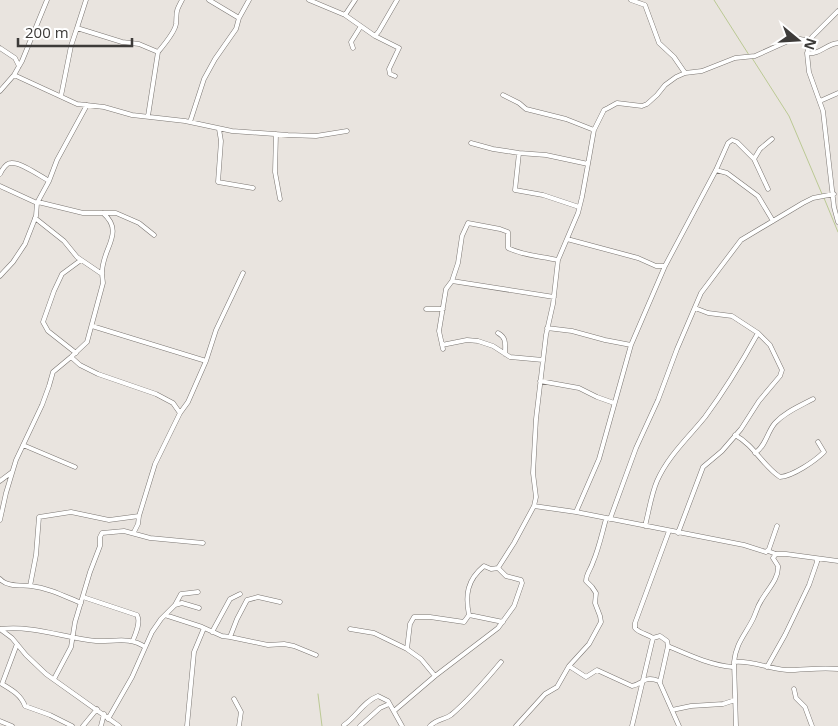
<svg xmlns="http://www.w3.org/2000/svg" width="838" height="726" font-family="'Open Sans',sans-serif">
<style>
.lines{fill:none;stroke-linecap:round;stroke-linejoin:round}
.stream{stroke:#bbc994;stroke-width:1}
.minor-casing{stroke:#7b7672;stroke-width:5}
.minor{stroke:#fff;stroke-width:4}
</style>
<rect width="100%" height="100%" fill="#e9e4df"/>
<g class="lines">
<!-- stream -->
<path class="stream" d="M714,0L749,55
M752,58L789,116L822,194
M824,198L838,232
M318,694L322,726"/>
<defs>
<path id="minor" d="M86,0L77,28L122,42L139,44L158,52L148,116
M209,0L239,18
M309,0L345,15L355,0
M631,0L645,5L659,43L674,57L685,73
M838,11L812,37L807,53L809,72L823,111L834,207L838,222
M345,15L375,36L399,48L389,69L390,74L395,76
M375,36L379,31L397,0
M0,48L15,58L19,66
M353,48L351,42L361,26
M158,52C163,46 175,32 176,24C177,11 175,13 182,0
M807,53C820,55 826,44 838,43
M14,75L77,104L104,107L132,115L185,121L232,131L288,135L316,136L347,131
M0,91L14,75L22,61L47,0
M503,95L519,103L526,109L566,119L594,130
M61,96L71,46L77,28
M820,101L838,93
M190,122L204,79L215,59L236,29L239,18L249,0
M219,129L221,141L218,182L253,188
M276,134L275,172L280,199
M471,143L493,149L519,153L546,155L588,164L594,130L604,110L608,108L617,103L642,106L647,104L657,95L665,85L676,77L685,73L702,71L735,58L755,56L795,38L810,41
M519,153L515,190L543,195L579,207
M716,170L727,173L758,196L773,221
M0,174C2,170 6,163 11,163C21,162 40,176 49,181
M0,186L37,203
M768,189L754,159L760,149L772,139
M38,202L83,213H116L139,223L154,235
M567,239L638,258L656,266H665
M102,274C101,249 126,233 103,213
M0,276L13,262L25,244L36,216L37,203L49,181L57,160L87,105
M452,281L554,297
M426,309H443
M92,326L206,361L216,330L243,273
M547,328L572,331L605,340L631,345
M498,333C507,338 505,344 505,354
M442,345L467,340L478,341L493,346L510,357L543,360
M443,349L439,331L446,289L452,281L458,263L462,236L468,223L500,229L508,232V248C524,256 541,256 558,260
M76,353L48,331L43,322L54,291L62,274L81,260
M71,357L80,365L98,374L156,394L173,403L180,413
M540,381L579,388L597,397L614,403
M735,435C754,445 763,466 780,477C793,476 815,461 824,452L818,442
M23,445L75,467
M755,453C766,446 767,432 775,423C785,412 800,406 813,399
M0,481L12,472
M534,506L576,512L744,545L766,552L769,549L777,526
M576,512L599,459L631,345L665,266L716,170L728,143L732,140L737,142L754,159
M610,519L636,448L658,400L677,349L701,293L741,240L803,203L813,198L834,194
M0,520L6,493L16,460L42,405L49,386L53,372L71,357L87,342L103,283L102,274L77,257L64,241L35,218
M645,526C649,511 651,495 657,481C668,456 688,438 705,417C725,390 742,362 758,333
M134,532L138,524L139,516L155,464L180,413L188,402L206,361
M678,533L703,467L722,451L741,429L759,401L780,376L782,370L770,345L758,333L732,316L708,313L695,308
M768,551L776,554H786L838,561
M498,568L491,569L484,566C467,580 465,595 469,615L503,622
M0,579C7,587 21,585 31,586C49,588 64,596 81,603
M30,586L36,555L39,517L71,512L109,520L139,516
M83,597L137,615C141,622 136,633 133,640
M175,605L182,603L199,608
M165,615L202,627L222,636L230,637L268,645L284,644L294,646L316,655
M0,629L12,638L26,655L46,674L119,726
M1,629C32,625 65,638 96,641C113,642 130,636 145,647
M350,629L374,633L407,649L421,659L435,676
M212,632L230,599L240,594
M230,637L237,619L247,600L258,597L280,602
M653,638C647,634 639,633 635,628V623L669,531
M17,644L2,684C12,690 21,695 25,706L50,715L72,726
M407,649L410,624L414,617H430L464,622L469,615
M734,662C736,643 745,635 753,619C756,613 757,607 761,601C767,590 779,579 778,566L773,558L776,554
M569,666L586,677L597,670L632,686C643,684 644,675 659,681L679,726
M767,667L785,635L809,585L817,562V559
M54,679L71,647L75,622L90,572L100,546V537L102,533L124,531L150,538L203,543
M660,682L668,646C689,655 710,665 733,667
M794,689L796,698L805,707L812,726
M234,699L241,712L239,726
M672,710L691,706L723,704L735,700
M394,711L435,676L498,628L514,606L522,583L521,580L506,576L498,568L514,543L534,506L536,497L533,473L536,419L546,335L553,304L558,260L578,213L582,197L588,164
M108,719L132,677L152,632L161,619L175,605L181,594L198,592
M0,721L12,726
M344,725C356,717 364,701 378,696L388,701L402,726
M83,726L97,709
M101,726L104,714
M187,726L194,652L204,628
M360,726L380,708L389,704
M430,726C437,719 444,720 451,715C469,700 486,680 501,662
M516,726L545,694L557,687L569,666L589,644L601,622L600,616L595,603L596,593L592,587L586,581C586,574 591,569 593,562C599,548 602,533 606,519
M632,726L653,638L660,636L667,641L668,646
M736,726L734,662C752,660 769,669 787,670C804,670 821,667 838,669"/>
</defs>
<!-- minor casing -->
<use href="#minor" class="minor-casing"/>
<!-- minor -->
<use href="#minor" class="minor"/>
</g>
<!-- north arrow -->
<g transform="translate(798 40) rotate(108)" stroke="#ffffff" stroke-width="4" paint-order="stroke">
<path d="M0-4L9 19L0 12L-9 19Z" fill="#3d3b39"/>
<text y="-8" font-size="14" font-weight="bold" text-anchor="middle" fill="#3d3b39">N</text>
</g>
<!-- scale -->
<path d="M18 38v8h114v-8" fill="none" stroke="#3d3b39" stroke-width="2.5"/>
<text x="25" y="38" font-size="15" fill="#3d3b39" stroke="#ffffff" stroke-width="4" paint-order="stroke">200 m</text>
</svg>
